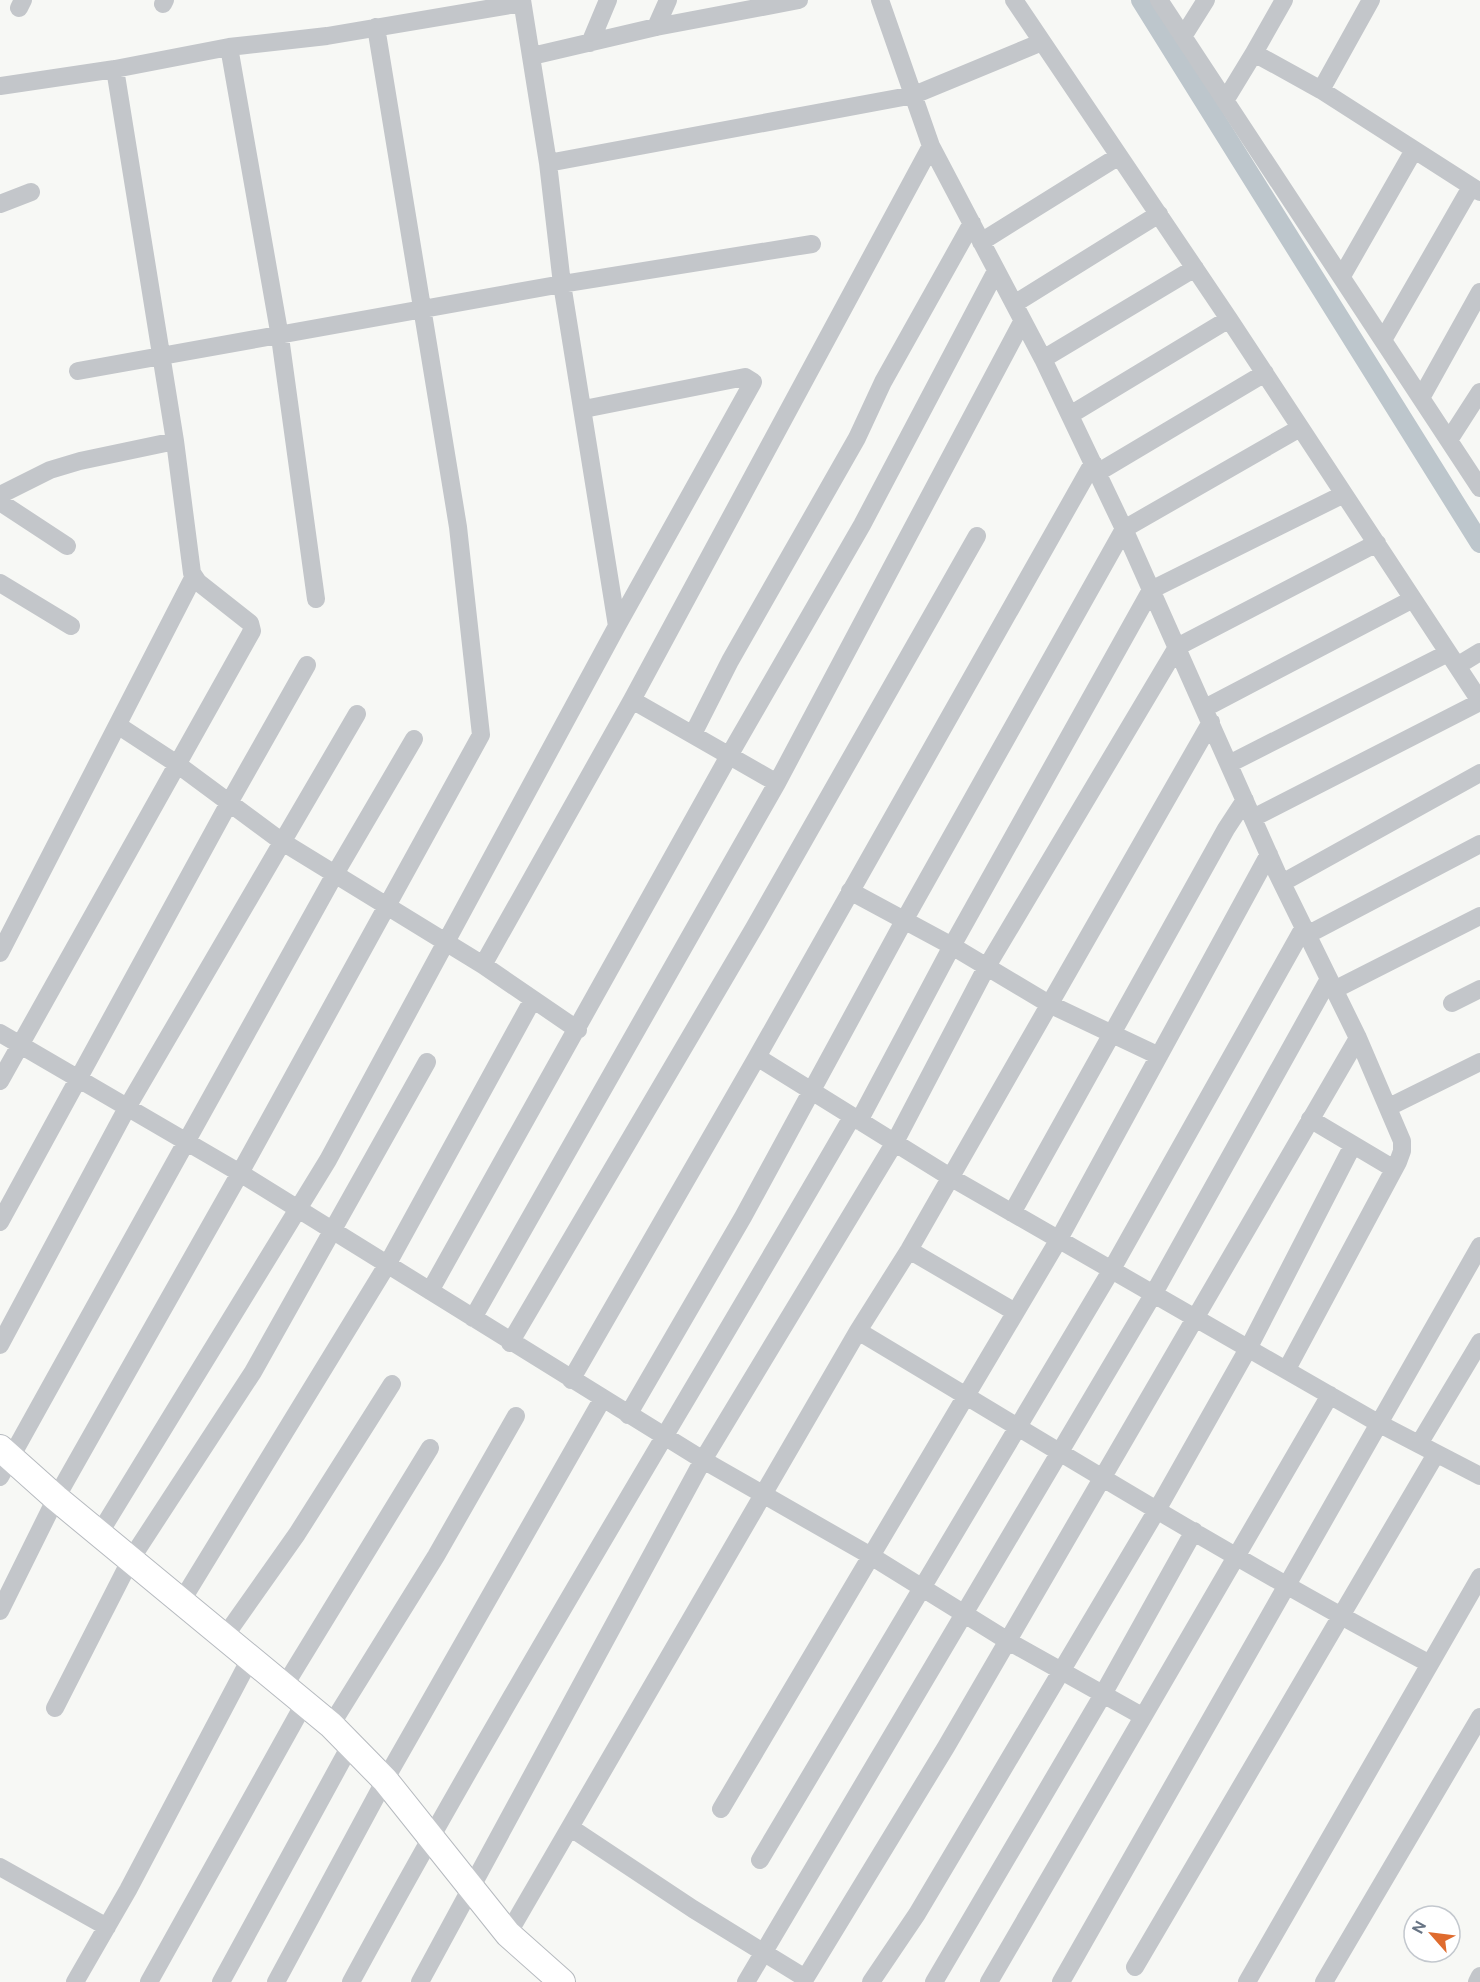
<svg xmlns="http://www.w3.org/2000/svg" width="1480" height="1982" font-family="'DM Sans',sans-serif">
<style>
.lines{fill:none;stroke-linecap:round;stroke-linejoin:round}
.canal{stroke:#bdc6cc;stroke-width:20}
.secondary-casing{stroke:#b6babf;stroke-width:28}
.street{stroke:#c3c6ca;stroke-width:18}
.secondary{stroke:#fff;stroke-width:26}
</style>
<rect width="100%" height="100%" fill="#f7f8f5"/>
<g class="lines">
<!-- canal -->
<path class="canal" d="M1141,0L1480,543"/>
<defs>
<path id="secondary" d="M0,1448L56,1498L331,1725L385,1780L508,1934L562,1982"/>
</defs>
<!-- secondary casing -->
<use href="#secondary" class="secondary-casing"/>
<!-- street -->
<path class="street" d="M522,0L548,163L562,284L617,626
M880,0L931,146L1043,359L1124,529L1277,873L1358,1038L1402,1141V1151L1398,1162L1287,1369
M1014,0L1229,319L1480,701
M1159,0L1480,488
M1284,0L1254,53L1321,90L1480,192
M163,4L165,0
M19,8L23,0
M656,27L668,0
M1184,35L1206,0
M590,43L608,0
M229,47L280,337L316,599
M532,56L656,27L799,0
M0,86L115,69L229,47L327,36L522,3
M1321,90L1371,0
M1226,99L1254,53
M548,163L914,95L1042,42
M0,204L31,192
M981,242L1119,156
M1342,276L1414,150
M1014,304L1159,214
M1383,340L1471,187
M1043,359L1195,268
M78,371L562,284L812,244
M1421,398L1480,292
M1070,415L1229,319
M1449,440L1480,392
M1093,463L757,1057L950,1177L1378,1423L1480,1476
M1097,473L1265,373
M0,495L50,470L80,461L175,441
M0,502L67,546
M0,583L71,626
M1457,666L1480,652
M632,700L777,783
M1205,708L1413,599
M119,726L177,764L281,841L483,965L632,700L931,146
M693,734L730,661L857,438L883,382L972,223
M1229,764L1448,653
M1253,818L1480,702
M1282,883L1480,773
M850,891L952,946L1049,1004L1159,1056
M1307,935L1480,844
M0,953L193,578
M483,965L578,1030
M1334,990L1480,916
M1452,1003L1480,989
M0,1033L240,1173L703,1460L871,1556L1008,1641L1142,1716
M0,1081L252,631L250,623L198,582L192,573L175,441L115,69
M1389,1107L1480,1062
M1310,1119L1394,1169
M859,1121L952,946L1151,590L1344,494
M1012,1213L1226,829L1245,800
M0,1222L229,803L307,665
M909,1250L1015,1312
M430,1291L730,754L862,525L996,271
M473,1318L777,783L1022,322
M858,1331C1047,1444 1235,1561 1430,1664
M510,1343L754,928L977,536
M0,1345L128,1106L357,714
M571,1380L757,1057
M628,1415L743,1217L905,919L1124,529L1300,428
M1419,1444L1480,1342
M0,1477L335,874L414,739
M99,1534L328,1160L617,626L753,382L745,377L584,409
M181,1602L387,1265L532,1001
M0,1611L56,1498L240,1173L481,735L458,527L376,27
M225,1636L297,1534L392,1384
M285,1685L430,1448
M55,1708L131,1559L253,1372L427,1062
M331,1725L436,1556L516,1416
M721,1809L1059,1239L1269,854
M571,1828L693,1909L805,1978
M760,1860L1112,1269L1304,927
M0,1867L107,1927
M508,1934L858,1331L909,1250L1211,722
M1135,1967L1436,1454
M75,1982L128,1890L251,1657
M149,1982L305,1702
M221,1982L351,1744
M276,1982L385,1780L603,1398
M351,1982C510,1689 685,1406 852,1117
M420,1982L703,1460L895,1142L986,968L1177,647L1377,543
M746,1982L1154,1293L1329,979
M803,1982L946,1747L1358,1038
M871,1982L917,1914L1157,1510L1249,1347L1353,1145
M934,1982L1102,1696L1194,1531
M989,1982L1330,1395
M1061,1982L1480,1246
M1247,1982L1480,1577
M1324,1982L1480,1717
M1477,1982L1480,1976"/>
<!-- secondary -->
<use href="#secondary" class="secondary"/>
</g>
<!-- north arrow -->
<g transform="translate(1432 1934) rotate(298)"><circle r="28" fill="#ffffff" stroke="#c3c8ce" stroke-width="1.5"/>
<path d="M0-4.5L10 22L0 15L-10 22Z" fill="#df6b2e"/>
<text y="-9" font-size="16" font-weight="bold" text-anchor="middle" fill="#687585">N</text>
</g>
</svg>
